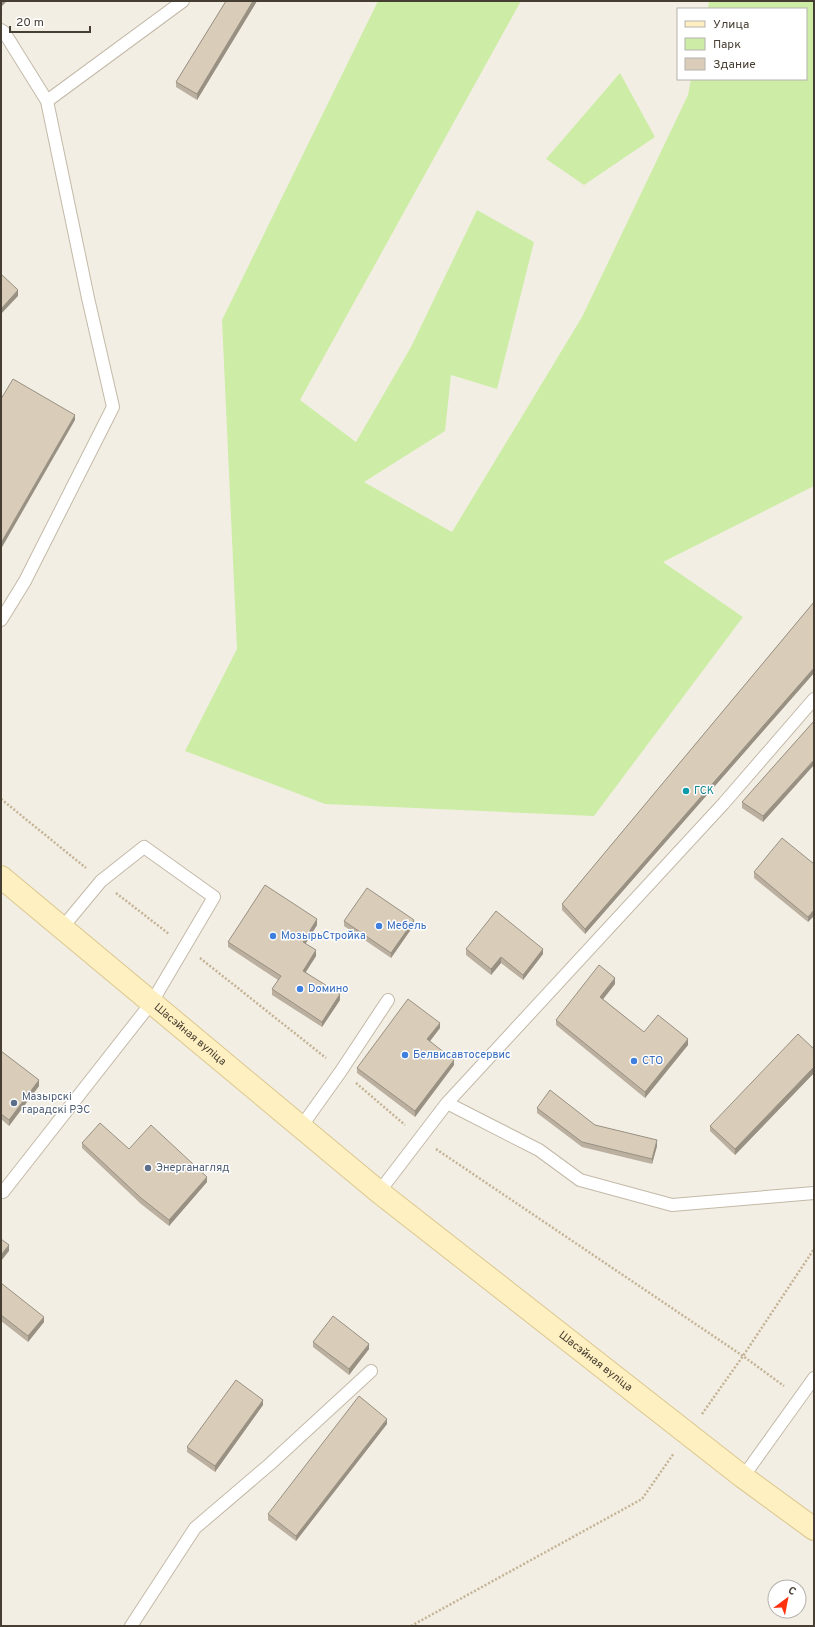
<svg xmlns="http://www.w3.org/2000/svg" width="815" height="1627" font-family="Overpass,sans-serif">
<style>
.green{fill:#cdeda7}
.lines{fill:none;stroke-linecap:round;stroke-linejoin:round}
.lane-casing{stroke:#c3b9a8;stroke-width:14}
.secondary-casing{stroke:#dbc78f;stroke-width:24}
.path{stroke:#c3b294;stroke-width:2.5;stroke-dasharray:2 2;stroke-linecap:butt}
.lane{stroke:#fff;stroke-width:12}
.secondary{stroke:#fff0c1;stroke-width:22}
.wall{fill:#bbb0a0}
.shaded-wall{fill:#989082}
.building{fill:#d9cdba;stroke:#989082}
.culture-dot{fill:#0f9aa8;stroke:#fff;stroke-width:1.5}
.shop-dot{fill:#3f7fe0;stroke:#fff;stroke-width:1.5}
.service-dot{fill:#5c6f8a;stroke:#fff;stroke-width:1.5}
.labels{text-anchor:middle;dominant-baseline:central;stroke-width:3;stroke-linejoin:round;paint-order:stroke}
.culture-label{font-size:11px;fill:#0d838f;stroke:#fff;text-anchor:start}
.shop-label{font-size:11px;fill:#366cbe;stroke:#fff;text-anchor:start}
.street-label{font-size:11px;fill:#463e32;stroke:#fff}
.service-label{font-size:11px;fill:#4e5e75;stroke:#fff;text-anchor:start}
</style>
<rect width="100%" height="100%" fill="#f3eee3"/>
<!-- green -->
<path class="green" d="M378,1H521L300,400L356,442L411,347L477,210L534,242L497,389L451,375L445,431L364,482L452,532L582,317L688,95L691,79H806V9H708L709,1H814V486L663,562L743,617L594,816L325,804L185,751L237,649L222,320Z
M620,73L655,137L584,185L546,159Z"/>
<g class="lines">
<defs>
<path id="lane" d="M1,30L4,32L47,101
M1,620L25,581L113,407L88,298L47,101L183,1
M447,1103L724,803L814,699
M301,1127L341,1071L388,1000
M3,1192L152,1002L214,897L144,847L101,881L62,928
M379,1192L447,1103L539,1150L580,1180L672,1205L814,1193
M743,1477L814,1378
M131,1626L195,1528L270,1464L371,1371"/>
<g id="secondary">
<path id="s1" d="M1,877L379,1192L743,1477L814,1529"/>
</g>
</defs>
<!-- lane casing -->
<use href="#lane" class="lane-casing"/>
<!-- secondary casing -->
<use href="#secondary" class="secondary-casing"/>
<!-- path -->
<path class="path" d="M1,799L86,868
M116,893L169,934
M200,958L326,1058
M356,1083L405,1125
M436,1149L743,1356L784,1386
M702,1414L743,1356L814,1249
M411,1626L642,1499L674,1453"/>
<!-- lane -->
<use href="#lane" class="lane"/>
<!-- secondary -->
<use href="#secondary" class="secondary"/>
</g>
<!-- wall -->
<path class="wall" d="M226,1H257L197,100L176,87V82Z
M814,602V673L585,934L562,910V904Z
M814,721L763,822L742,808V802Z
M814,864L808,922L754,878V872Z
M344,921L414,925L391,958L344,926Z
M317,925L305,944L316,956L306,972L340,1000L322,1027L272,995V989L278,980L228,947V942Z
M466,949L543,954L523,980L501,963L491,975L466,955Z
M615,984L603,999L644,1032L688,1045L645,1098L556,1025V1020Z
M440,1028L430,1041L454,1065L415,1117L357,1073V1068Z
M814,1049V1073L735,1155L710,1131V1126Z
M1,1051L39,1086L9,1126L1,1119Z
M537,1108L595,1125L657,1146L652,1164L582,1147L537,1113Z
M82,1143L129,1149L207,1182L169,1226L141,1204L82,1148Z
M1,1283L44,1322L28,1342L1,1321Z
M313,1342L369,1349L349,1375L313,1347Z
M263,1405L215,1472L187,1452V1447Z
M387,1424L296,1541L268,1520V1514Z"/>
<!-- shaded-wall -->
<path class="shaded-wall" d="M2,1H7L1,7V2Z
M253,1H257L197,100V94Z
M18,290V296L1,314V309Z
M75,415V420L1,549V543Z
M814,668V673L585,934V929Z
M814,760V765L763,822V816Z
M814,910V916L808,922V917Z
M317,919V925L303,948V942Z
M414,920V925L391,958V953Z
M543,949V954L523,980V975Z
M316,950V956L303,976V971Z
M501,957V963L491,975V969Z
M615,978V984L600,1003V997Z
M340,994V1000L322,1027V1022Z
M440,1023V1028L427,1045V1039Z
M688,1039V1045L645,1098V1092Z
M454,1060V1065L415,1117V1111Z
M814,1067V1073L735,1155V1149Z
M39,1080V1086L9,1126V1120Z
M657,1140V1146L652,1164V1159Z
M207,1177V1182L169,1226V1220Z
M9,1245V1251L1,1261V1255Z
M44,1317V1322L28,1342V1336Z
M369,1344V1349L349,1375V1369Z
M263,1400V1405L215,1472V1466Z
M387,1419V1424L296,1541V1536Z"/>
<!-- building -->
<path class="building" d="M226,1H253L197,94L176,82Z
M1,274L18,290L1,309Z
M13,379L75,415L1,543V399Z
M814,602V668L585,929L562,904Z
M814,721V760L763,816L742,802Z
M782,838L814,864V910L808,917L754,872Z
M265,885L317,919L303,942L316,950L303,971L340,994L322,1022L272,989L281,976L228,942Z
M367,888L414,920L391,953L344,921Z
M496,911L543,949L523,975L501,957L491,969L466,949Z
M599,965L615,978L600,997L644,1032L658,1015L688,1039L645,1092L556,1020Z
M408,999L440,1023L427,1039L454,1060L415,1111L357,1068Z
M798,1034L814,1049V1067L735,1149L710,1126Z
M1,1051L39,1080L9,1120L1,1114Z
M550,1090L595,1125L657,1140L652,1159L582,1142L537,1108Z
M100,1123L129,1149L151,1125L207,1177L169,1220L141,1198L82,1143Z
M1,1239L9,1245L1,1255Z
M1,1283L44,1317L28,1336L1,1315Z
M333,1316L369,1344L349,1369L313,1342Z
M236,1380L263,1400L215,1466L187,1447Z
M359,1396L387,1419L296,1536L268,1514Z"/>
<!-- markers -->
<circle class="culture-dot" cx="686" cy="791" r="4"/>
<g class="shop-dot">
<circle cx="379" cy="926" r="4"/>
<circle cx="273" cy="936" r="4"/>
<circle cx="300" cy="989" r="4"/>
<circle cx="405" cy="1055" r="4"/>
<circle cx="634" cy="1061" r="4"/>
</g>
<g class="service-dot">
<circle cx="14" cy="1103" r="4"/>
<circle cx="148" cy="1168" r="4"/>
</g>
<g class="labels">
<!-- culture labels -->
<g class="culture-label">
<text x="694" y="791">ГСК</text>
</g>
<!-- shop labels -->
<g class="shop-label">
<text x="387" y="926">Мебель</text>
<text x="281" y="936">МозырьСтройка</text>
<text x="308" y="989">Dомино</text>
<text x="413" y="1055">Белвисавтосервис</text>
<text x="642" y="1061">СТО</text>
</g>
<!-- street labels -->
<g class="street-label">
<text stroke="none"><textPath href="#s1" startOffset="246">Шасэйная вуліца</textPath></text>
<text stroke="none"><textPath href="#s1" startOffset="767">Шасэйная вуліца</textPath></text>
</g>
<!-- service labels -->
<g class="service-label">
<text x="22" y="1097">Мазырскі<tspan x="22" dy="13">гарадскі РЭС</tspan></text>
<text x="156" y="1168">Энерганагляд</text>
</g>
</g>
<!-- border -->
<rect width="815" height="1627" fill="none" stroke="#463e32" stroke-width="4"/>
<!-- legend -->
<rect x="677" y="8" width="130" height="72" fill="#ffffff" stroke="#b5b2ad"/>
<rect x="685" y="21" width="20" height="6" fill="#fff0c1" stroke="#b5b2ad"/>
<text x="713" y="28" font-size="12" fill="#463e32">Улица</text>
<rect x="685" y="38" width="20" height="12" fill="#cdeda7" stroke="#b5b2ad"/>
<text x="713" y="48" font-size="12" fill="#463e32">Парк</text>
<rect x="685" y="58" width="20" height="12" fill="#d9cdba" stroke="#b5b2ad"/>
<text x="713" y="68" font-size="12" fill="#463e32">Здание</text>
<!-- north arrow -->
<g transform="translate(787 1599) rotate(32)"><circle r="19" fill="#ffffff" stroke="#b5b2ad"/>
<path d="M0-3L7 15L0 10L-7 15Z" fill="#ff320e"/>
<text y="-6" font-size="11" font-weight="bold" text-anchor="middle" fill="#463e32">С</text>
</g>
<!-- scale -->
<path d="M10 26v6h80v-6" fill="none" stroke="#463e32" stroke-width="2"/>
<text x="16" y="26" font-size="12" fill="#463e32" stroke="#ffffff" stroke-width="3" paint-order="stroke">20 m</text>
</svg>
